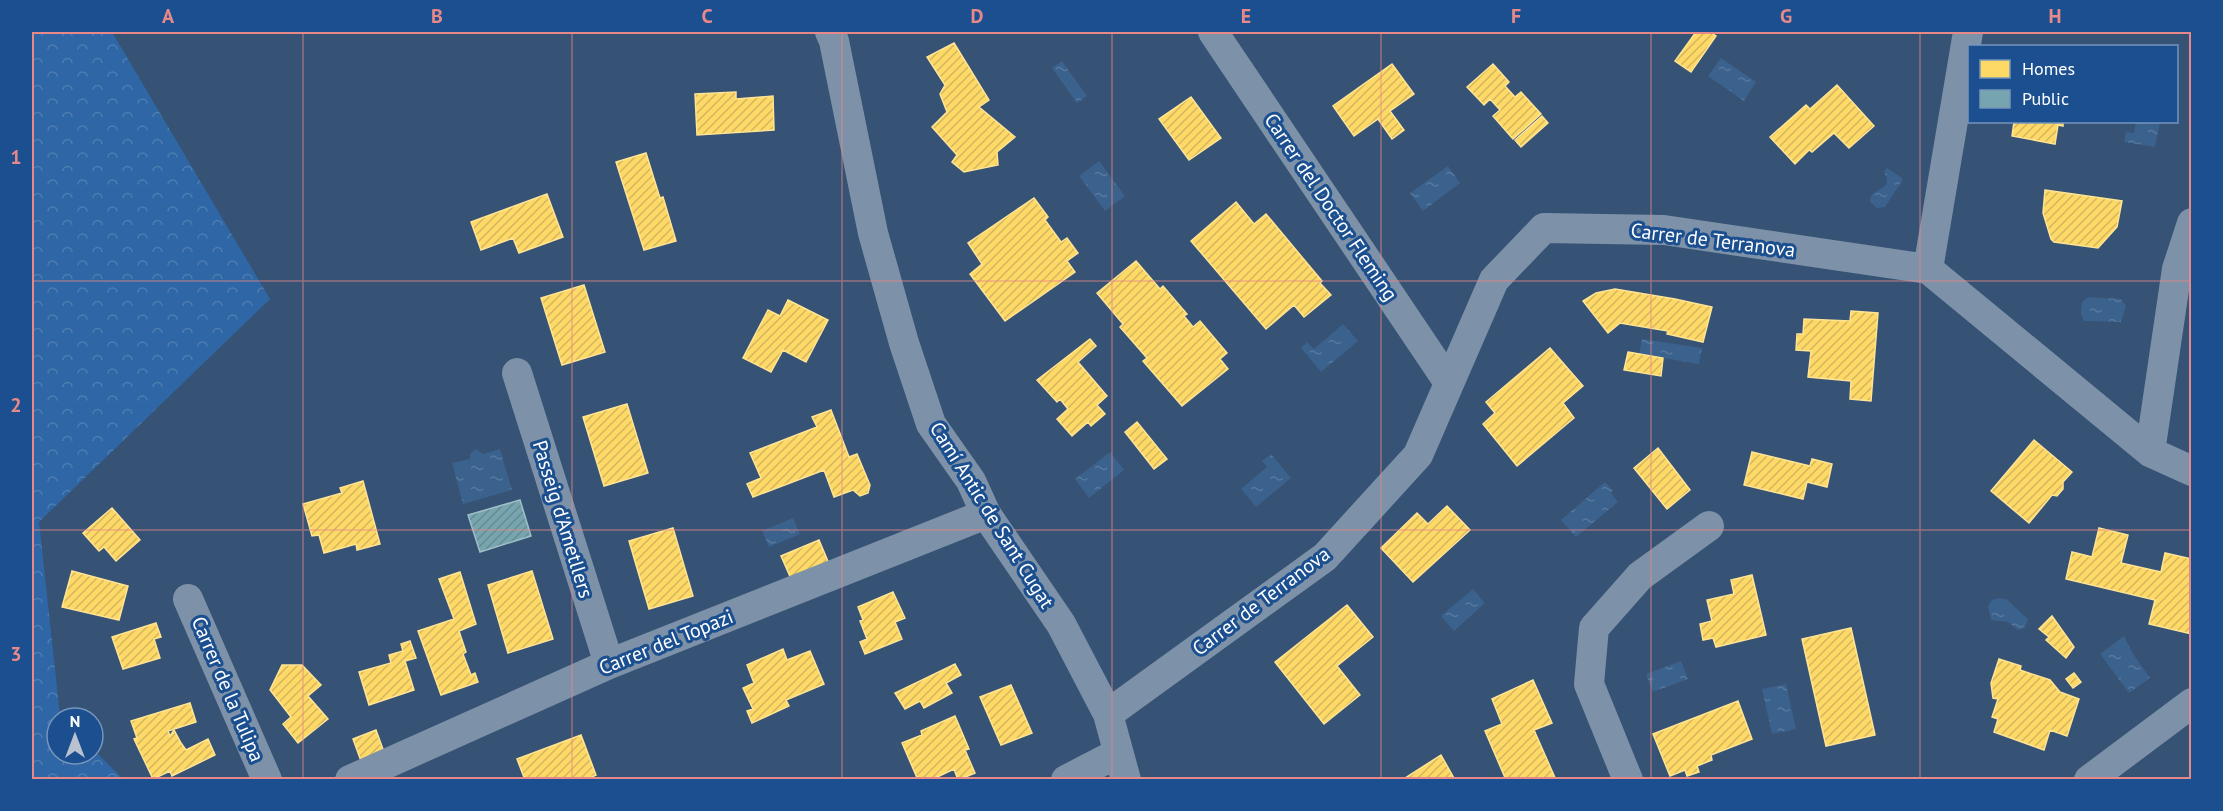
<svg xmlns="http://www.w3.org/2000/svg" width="2223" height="811" font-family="'PT Sans',sans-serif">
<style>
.forest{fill:url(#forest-crowns)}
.water{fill:url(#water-ripples)}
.homes{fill:url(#homes-hatch);stroke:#ffe494;stroke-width:1.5}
.public{fill:url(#public-hatch);stroke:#9fc0c7;stroke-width:1.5}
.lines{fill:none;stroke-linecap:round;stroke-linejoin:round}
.minor{stroke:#7d92a8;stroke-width:30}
.grid{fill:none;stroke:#e88989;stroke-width:1.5;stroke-opacity:0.55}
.labels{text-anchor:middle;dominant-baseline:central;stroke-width:6;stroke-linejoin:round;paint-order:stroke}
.street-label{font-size:20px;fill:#fff;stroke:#1b4f8f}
.neatline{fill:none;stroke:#e88989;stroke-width:2}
.grid-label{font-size:20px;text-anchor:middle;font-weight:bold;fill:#e88989}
</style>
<defs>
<pattern id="forest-crowns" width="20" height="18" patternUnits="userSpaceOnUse" patternTransform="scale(1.5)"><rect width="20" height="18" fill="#2f66a5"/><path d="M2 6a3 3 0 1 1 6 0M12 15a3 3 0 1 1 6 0" fill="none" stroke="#4e7db2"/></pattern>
<pattern id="water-ripples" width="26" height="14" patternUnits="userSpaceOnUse" patternTransform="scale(1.5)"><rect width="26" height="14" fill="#3b618d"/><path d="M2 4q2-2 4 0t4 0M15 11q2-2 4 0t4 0" fill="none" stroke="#58799e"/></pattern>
<pattern id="homes-hatch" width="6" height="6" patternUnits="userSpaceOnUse" patternTransform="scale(1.5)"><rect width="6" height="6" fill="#ffd966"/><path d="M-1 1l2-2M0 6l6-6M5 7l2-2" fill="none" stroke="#d2b660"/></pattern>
<pattern id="public-hatch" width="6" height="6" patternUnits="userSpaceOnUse" patternTransform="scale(1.5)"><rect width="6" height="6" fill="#76a5af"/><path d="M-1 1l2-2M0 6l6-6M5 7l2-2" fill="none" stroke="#698a91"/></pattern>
</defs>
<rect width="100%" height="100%" fill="#365274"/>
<!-- forest -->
<path class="forest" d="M32,32H112L270,299L39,522L60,715L62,718H57V754H93V749L123,779H32Z"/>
<!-- water -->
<path class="water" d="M1721,58L1756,82L1744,101L1708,76Z
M1062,61L1087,96L1077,103L1052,68Z
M2136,122H2160L2155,147L2124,142L2126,132L2134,133Z
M1099,161L1125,196L1105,211L1079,176Z
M1448,166L1460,183L1423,211L1410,193Z
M1887,168L1902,178V181L1885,207L1877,208L1870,202C1870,191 1879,192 1886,185L1887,178L1884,172Z
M2088,297L2121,299L2126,306L2121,322L2084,321L2081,314L2082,302Z
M1343,324L1358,341L1321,372L1301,348L1307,342L1314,349Z
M1642,339L1702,348L1699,364L1639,354Z
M476,449L483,454L500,449L512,490L463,504L452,463L470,459V454Z
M1110,452L1124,470L1089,498L1075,479Z
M1271,454L1291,478L1256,507L1241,489L1267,467L1262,461Z
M1605,482L1613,491L1611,493L1618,502L1576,537L1561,520Z
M793,518L800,534L769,547L762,531Z
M1473,589L1485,603L1454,631L1441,616Z
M1998,598L2006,599L2028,619L2025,628L2018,630L2008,622L1991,620L1988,606L1992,600Z
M2124,636L2133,654L2150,678L2129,693L2100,654Z
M1681,661L1688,679L1653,692L1646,674Z
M1786,684L1796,729L1772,734L1762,689Z"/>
<!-- homes -->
<path class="homes" d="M1696,32H1710L1716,36L1691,72L1675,61Z
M954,43L989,100L979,107L1015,137L997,152L998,165L964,172L952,162L957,155L932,127L947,112L940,94L945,85L927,57Z
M1392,64L1414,94L1390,111L1404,130L1392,139L1378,119L1354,136L1333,106Z
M1493,64L1509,82L1505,86L1515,97L1521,92L1541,114L1513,139L1493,116L1500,110L1490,99L1484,105L1467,87Z
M1837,85L1874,126L1849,148L1834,133L1812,152L1809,150L1795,164L1770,137L1806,105L1810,109Z
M736,92V99L773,96L774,130L697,135L695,94Z
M1191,97L1221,138L1189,160L1159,119Z
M1542,116L1548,123L1521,147L1515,140Z
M2014,122H2063V126L2058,125L2055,144L2012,136Z
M646,153L660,198L663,197L676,241L644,250L616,162Z
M2045,190L2122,201L2117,227L2098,248L2054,242L2051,239L2043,213Z
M547,194L563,237L519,253L513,238L481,250L471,222Z
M1034,198L1048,217L1045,220L1061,242L1067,238L1078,253L1067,261L1075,272L1005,321L970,274L982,264L968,243Z
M1236,202L1254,224L1266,214L1322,281L1320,283L1331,295L1304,317L1294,305L1266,329L1191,241Z
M1136,261L1160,289L1163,286L1187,314L1184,316L1193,327L1200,321L1227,353L1220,359L1228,369L1182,406L1143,361L1147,358L1120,327L1123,324L1097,293Z
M584,285L605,352L562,365L541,298Z
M1615,289L1675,299L1712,307L1703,342L1667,334L1668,331L1620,323L1608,333L1583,301L1596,293Z
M788,300L828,320L806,362L783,350L771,372L743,358L768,310L780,316Z
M1851,311L1878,313L1871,401L1850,399L1851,381L1808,377L1811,351L1796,350L1797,334H1803L1804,319L1850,321Z
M1090,339L1096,346L1078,362L1107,396L1097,405L1105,414L1091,426L1088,422L1072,436L1057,419L1068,409L1060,399L1057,402L1037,380Z
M1550,348L1583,386L1563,403L1574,418L1517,466L1483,424L1495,413L1486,402Z
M1628,352L1663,358L1661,376L1624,370Z
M627,404L648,473L604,486L583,417Z
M831,410L849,457L857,454L870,485L868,493L860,496L853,490L834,497L824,470L753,497L747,484L761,478L750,453L817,427L812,417Z
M1137,422L1167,459L1154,469L1125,432Z
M2034,440L2072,472L2063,482V489L2057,496L2052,495L2029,523L1991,491Z
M1658,448L1690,490L1667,509L1634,468Z
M1752,452L1810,466L1812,459L1832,464L1827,487L1807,482L1803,499L1744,485Z
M363,481L380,544L357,550L356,544L324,553L319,535L312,536L303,504L342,493L340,488Z
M1447,506L1470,530L1413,582L1381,548L1417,513L1428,524Z
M112,508L140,540L116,561L104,547L99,551L83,533Z
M673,528L693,596L649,609L629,541Z
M2099,528L2128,535L2121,563L2161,572L2165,553L2192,559V634L2149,624L2155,600L2066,579L2072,552L2092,557Z
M819,540L830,566L792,581L781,556Z
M72,571L128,586L119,620L62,607Z
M532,571L553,639L508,653L488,585Z
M460,572L476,624L459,631L466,652L463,654L471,675L475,673L478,682L441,695L418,631L454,619L439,579Z
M1752,575L1766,635L1716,647L1713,638L1703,640L1700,624L1712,621L1707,600L1734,594L1731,580Z
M893,592L905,618L895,622L902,639L865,654L860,642L867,639L860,621L863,620L858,607Z
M1347,605L1373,637L1337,666L1360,695L1324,724L1275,662Z
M2052,616L2074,647L2066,658L2046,640L2049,637L2039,629Z
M156,623L161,637L154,639L160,658L123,669L112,637Z
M1851,628L1875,735L1826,746L1802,639Z
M410,641L416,658L405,661L414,690L369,705L359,672L391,663L389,655L403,651L401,644Z
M783,649L787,660L810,651L824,684L786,700L789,706L752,723L747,711L753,709L743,688L754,683L747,665Z
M1999,659L2021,666L2020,670L2050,680L2060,692L2079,699L2067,736L2050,730L2044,750L1994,732L1998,719L1992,717L1998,699L1993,698L1991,683Z
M955,664L961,675L946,683L952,693L924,708L920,701L905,709L895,693Z
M282,665H302L321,685L308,696L328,719L298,743L283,724L291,717L270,690Z
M2074,673L2081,682L2073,688L2066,679Z
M1533,680L1552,723L1534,730L1556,780H1506L1485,731L1502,724L1492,699Z
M1011,685L1032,733L1001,745L980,697Z
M1738,701L1752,739L1711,755L1712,760L1697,766L1699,772L1687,776L1685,770L1670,776L1653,734Z
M190,703L196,722L168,731L170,736L174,730L181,743L186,750L208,739L215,755L172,776L170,771L153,779L134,739L137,738L131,721Z
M955,716L969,749L965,750L975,773L958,780L954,769L931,780H918L902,743L922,735L921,731Z
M376,730L384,752L361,761L353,739Z
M581,735L596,775L585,780H525L517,759Z
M1441,755L1455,780H1402Z"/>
<!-- public -->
<path class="public" d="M520,500L531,536L480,552L468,515Z"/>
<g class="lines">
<!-- minor -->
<path class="minor" d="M830,32L834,41L873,233L904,343L931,424L971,481L986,514L1061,624L1108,714L1126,780
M1213,32L1449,383
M1928,269L1968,32
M517,373L609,664
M2150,452L2177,269L2192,223
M188,599L267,780
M1108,714L1325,557L1418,455L1494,280L1544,228L1664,230L1928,269L2150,452L2192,471
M350,780L609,664L986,514
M1066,780L1118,753
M1628,780L1589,684L1594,628L1640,576L1709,526
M2089,780L2192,703"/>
</g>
<!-- grid -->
<path class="grid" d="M303,32V780M572,32V780M842,32V780M1112,32V780M1381,32V780M1651,32V780M1920,32V780M32,281H2192M32,530H2192"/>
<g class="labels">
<!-- street labels -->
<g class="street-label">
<text transform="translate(1331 207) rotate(56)">Carrer del Doctor Fleming</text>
<text transform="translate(1713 240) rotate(7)">Carrer de Terranova</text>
<text transform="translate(992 515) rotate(58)">Camí Antic de Sant Cugat</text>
<text transform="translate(563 519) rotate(73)">Passeig d'Ametllers</text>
<text transform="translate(1261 601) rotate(-37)">Carrer de Terranova</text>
<text transform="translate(666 642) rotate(-22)">Carrer del Topazi</text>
<text transform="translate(228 689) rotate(67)">Carrer de la Tulipa</text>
</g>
</g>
<!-- border -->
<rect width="2223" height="811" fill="none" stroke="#1b4f8f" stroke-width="66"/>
<!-- legend -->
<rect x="1968" y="45" width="210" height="78" fill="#1b4f8f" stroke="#7695bc" stroke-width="1.5"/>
<rect x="1980" y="60" width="30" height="18" fill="#ffd966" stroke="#7695bc" stroke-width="1.5"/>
<text x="2022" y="75" font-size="18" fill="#ffffff">Homes</text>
<rect x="1980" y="90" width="30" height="18" fill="#76a5af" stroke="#7695bc" stroke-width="1.5"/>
<text x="2022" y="105" font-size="18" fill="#ffffff">Public</text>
<!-- north arrow -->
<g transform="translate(75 736)"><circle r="28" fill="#1b4f8f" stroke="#7695bc" stroke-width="1.5"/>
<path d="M0-4.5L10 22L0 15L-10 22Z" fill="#b9c2ce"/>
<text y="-9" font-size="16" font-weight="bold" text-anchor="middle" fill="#ffffff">N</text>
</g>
<rect x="33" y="33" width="2157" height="745" class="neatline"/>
<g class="grid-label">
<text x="168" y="23">A</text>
<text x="437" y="23">B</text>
<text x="707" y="23">C</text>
<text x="977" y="23">D</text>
<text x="1246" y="23">E</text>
<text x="1516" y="23">F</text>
<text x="1786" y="23">G</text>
<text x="2055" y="23">H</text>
<text x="16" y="164">1</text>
<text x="16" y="412">2</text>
<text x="16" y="661">3</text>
</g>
</svg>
